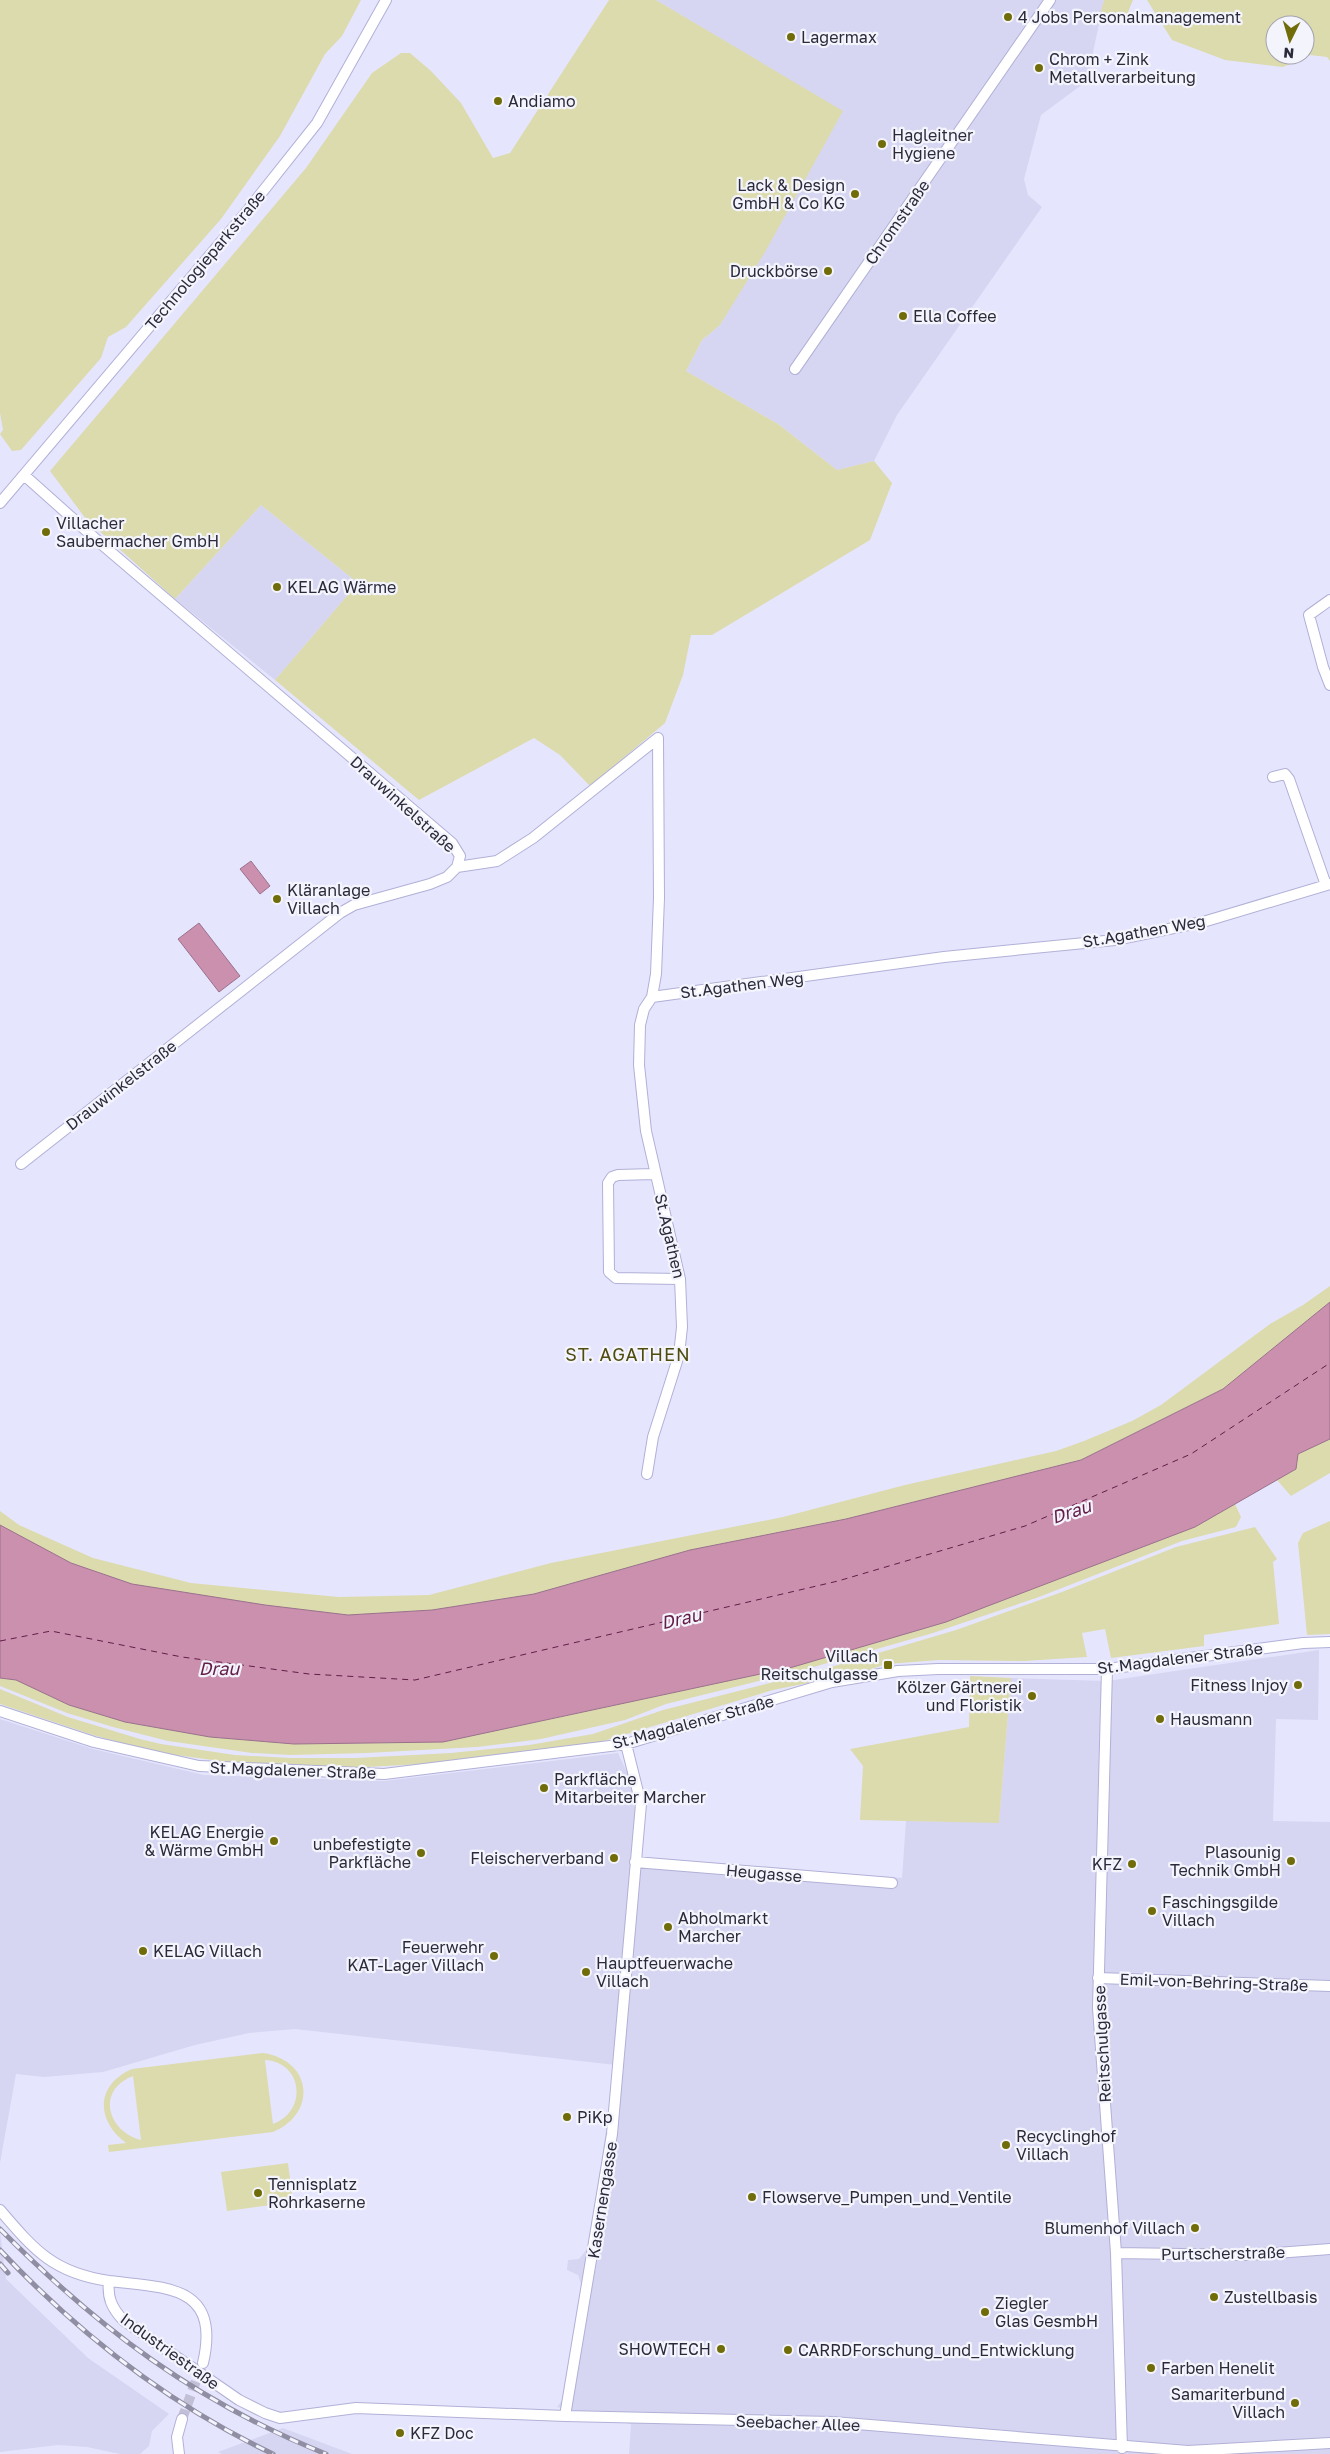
<svg xmlns="http://www.w3.org/2000/svg" width="1330" height="2454" font-family="'Golos Text',sans-serif">
<style>
.built{fill:#d6d6f2}
.green{fill:#dcdbad;fill-rule:evenodd}
.water{fill:#ca90ae;stroke:#9a718b}
.lines{fill:none;stroke-linecap:round;stroke-linejoin:round}
.ferry{stroke:#631d47;stroke-width:1;stroke-dasharray:6 5;stroke-linecap:butt}
.minor-tunnel{stroke:#c1c0d7;stroke-width:10;stroke-dasharray:10 5;stroke-linecap:butt}
.minor-casing{stroke:#b1b0d7;stroke-width:12}
.minor{stroke:#fff;stroke-width:10}
.rail-casing{stroke:#8f8ea3;stroke-width:5}
.rail{stroke:#f4f4fd;stroke-width:3;stroke-dasharray:9;stroke-linecap:butt}
.poi-dot{fill:#716c0a;stroke:#f4f4fd;stroke-width:2}
.labels{text-anchor:middle;dominant-baseline:central;stroke-width:4.5;stroke-linejoin:round;paint-order:stroke}
.poi-label{font-size:16px;fill:#2b2a3a;stroke:#f4f4fd;text-anchor:start}
.street-label{font-size:16px;fill:#2b2a3a;stroke:#f4f4fd}
.neighbourhood-label{font-size:18px;letter-spacing:1px;fill:#4f4c0e;stroke:#f4f4fd}
.water-label{font-size:18px;font-style:italic;fill:#631d47;stroke:#f4f4fd}
</style>
<rect width="100%" height="100%" fill="#e6e5fe"/>
<!-- built -->
<path class="built" d="M656,0H1104L1087,81L1041,115L1024,179L1028,195L1042,207L897,415L874,461L837,470L778,424L686,371L702,340L720,325L842,112Z
M261,505L358,583L275,680L175,599Z
M1319,1650L1318,1720L1276,1719L1273,1821L1330,1822V2454H629L631,2424L557,2407L565,2397L582,2287L578,2275L567,2270L568,2260L579,2259L588,2248L616,2065L295,2029L249,2033L195,2045L103,2072L44,2077L16,2074L0,2163V1719L93,1749L204,1775L384,1781L618,1753L639,1798L638,1858L902,1878L906,1821L999,1822L1011,1678L1107,1681Z
M0,2232L6,2279L88,2358L169,2414L152,2431L149,2446L140,2454H120L87,2447L58,2445L0,2452Z
M283,2428L352,2454H222L218,2452Z"/>
<!-- green -->
<path class="green" d="M0,0H361L342,36L325,54L280,136L221,219L126,327L108,337L101,358L21,450L12,451L0,434L3,430L0,413Z
M609,0H656L843,111L765,252L720,325L702,340L686,371L778,424L837,470L874,461L892,483L870,540L712,635H691L683,675L665,723L590,786L560,755L534,738L419,800L275,680L358,583L261,505L175,599L86,519L50,471L306,168L372,73L401,53H410L431,71L461,103L493,158L510,153Z
M1104,0H1133L1126,17L1100,15Z
M1147,0H1330V61L1327,57L1310,55L1283,67L1225,60L1172,40ZM1275,25H1305V55H1275Z
M1330,1286V1302L1223,1389L1081,1460L846,1519L690,1550L534,1594L432,1610L348,1615L265,1605L132,1584L71,1563L0,1525V1511L19,1525L93,1558L191,1583L339,1597L429,1595L551,1563L783,1517L905,1485L1056,1451L1084,1441L1132,1421L1161,1405L1270,1324L1303,1305Z
M1330,1439V1473L1291,1496L1277,1480L1296,1469L1298,1454Z
M1235,1504L1241,1517L1236,1527L1182,1541L1039,1597L933,1633L803,1670L666,1704L625,1720L541,1739L477,1747L367,1753L291,1755L252,1753L168,1741L113,1727L67,1713L0,1686V1678L16,1680L69,1705L125,1722L210,1737L294,1744L443,1742L793,1667L946,1622L1195,1527Z
M1330,1521V1634L1307,1635L1298,1543L1303,1533Z
M1255,1527L1277,1559L1273,1562L1279,1624L1204,1635V1646L1111,1658L1105,1629L1082,1633L1087,1657L1024,1661L939,1660L887,1664L858,1673L773,1690L587,1746L460,1762L366,1767L312,1768L256,1766L154,1752L93,1735L0,1704V1689L68,1717L140,1739L161,1744L235,1755L291,1758H356L451,1753L529,1745L593,1734L663,1710L821,1670L956,1630L1062,1592L1176,1547Z
M970,1676L1011,1678L999,1823L860,1820L863,1766L850,1749L969,1727Z
M263,2053C312,2060 318,2113 273,2132L109,2152L108,2145L126,2143C96,2121 95,2085 132,2069ZM265,2060C303,2062 308,2111 273,2124ZM133,2076L141,2140C107,2131 96,2090 133,2076Z
M288,2163L293,2202L227,2211L221,2172Z"/>
<!-- water -->
<path class="water" d="M251,861L270,886L260,894L240,869Z
M199,923L240,976L219,992L178,939Z
M1330,1302V1439L1298,1454L1296,1469L1195,1527L946,1622L793,1667L443,1742L294,1744L210,1737L125,1722L69,1705L16,1680L0,1678V1525L71,1563L132,1584L265,1605L348,1615L432,1610L534,1594L690,1550L846,1519L1081,1460L1223,1389Z"/>
<g class="lines">
<!-- ferry -->
<path class="ferry" d="M0,1641L51,1631L182,1657L309,1674L415,1680L838,1581L1025,1526L1191,1454L1330,1363"/>
<!-- minor-tunnel -->
<path class="minor-tunnel" d="M182,2419L201,2367"/>
<defs>
<path id="minor" d="M795,369L1050,0
M0,503L244,215L317,123L386,0
M1330,600L1309,615L1323,667L1330,685
M1273,777L1285,774L1289,779L1326,885
M457,867L497,861L533,838L658,738
M652,997L944,957L1115,940L1203,922L1330,884
M21,1164L340,913L354,905L430,884L447,877L457,867L460,856L452,843L99,542L24,475
M654,1174L618,1175L612,1177L608,1183L609,1272L616,1278L680,1279
M647,1474L653,1437L679,1355L682,1327L680,1279L646,1131L639,1065L640,1025L644,1009L652,997L656,974L659,898L658,738
M1107,1669L1098,2008L1116,2253L1122,2448
M0,1711L94,1742L199,1766L384,1774L626,1744L832,1682L898,1671L938,1669H1107L1303,1643L1330,1642
M635,1862L892,1883
M1098,1978L1330,1986
M0,2210C35,2251 54,2273 109,2281C107,2298 112,2308 123,2320L239,2400L265,2413L280,2418L356,2408L565,2416L833,2422L1188,2451L1330,2443
M1116,2253L1249,2255L1330,2249
M109,2281C167,2288 221,2285 203,2363
M565,2416L612,2134L641,1804L626,1744
M179,2454L177,2437L182,2419"/>
</defs>
<!-- minor casing -->
<use href="#minor" class="minor-casing"/>
<!-- minor -->
<use href="#minor" class="minor"/>
<defs>
<path id="rail" d="M0,2229C98,2328 196,2402 326,2454
M0,2250C78,2333 170,2405 273,2454
M0,2264L8,2273"/>
</defs>
<!-- rail casing -->
<use href="#rail" class="rail-casing"/>
<!-- rail -->
<use href="#rail" class="rail"/>
</g>
<!-- markers -->
<g class="poi-dot">
<circle cx="1008" cy="17" r="5"/>
<circle cx="791" cy="37" r="5"/>
<circle cx="1039" cy="68" r="5"/>
<circle cx="498" cy="101" r="5"/>
<circle cx="882" cy="144" r="5"/>
<circle cx="855" cy="194" r="5"/>
<circle cx="828" cy="271" r="5"/>
<circle cx="903" cy="316" r="5"/>
<circle cx="46" cy="532" r="5"/>
<circle cx="277" cy="587" r="5"/>
<circle cx="277" cy="899" r="5"/>
<rect x="883" y="1660" width="10" height="10" rx="2.5"/>
<circle cx="1298" cy="1685" r="5"/>
<circle cx="1032" cy="1696" r="5"/>
<circle cx="1160" cy="1719" r="5"/>
<circle cx="544" cy="1788" r="5"/>
<circle cx="274" cy="1841" r="5"/>
<circle cx="421" cy="1853" r="5"/>
<circle cx="614" cy="1858" r="5"/>
<circle cx="1291" cy="1861" r="5"/>
<circle cx="1132" cy="1864" r="5"/>
<circle cx="1152" cy="1911" r="5"/>
<circle cx="668" cy="1927" r="5"/>
<circle cx="143" cy="1951" r="5"/>
<circle cx="494" cy="1956" r="5"/>
<circle cx="586" cy="1972" r="5"/>
<circle cx="567" cy="2117" r="5"/>
<circle cx="1006" cy="2145" r="5"/>
<circle cx="258" cy="2193" r="5"/>
<circle cx="752" cy="2197" r="5"/>
<circle cx="1195" cy="2228" r="5"/>
<circle cx="1214" cy="2297" r="5"/>
<circle cx="985" cy="2312" r="5"/>
<circle cx="721" cy="2349" r="5"/>
<circle cx="788" cy="2350" r="5"/>
<circle cx="1151" cy="2368" r="5"/>
<circle cx="1295" cy="2403" r="5"/>
<circle cx="400" cy="2433" r="5"/>
</g>
<g class="labels">
<!-- poi labels -->
<g class="poi-label">
<text x="1018" y="17">4 Jobs Personalmanagement</text>
<text x="801" y="37">Lagermax</text>
<text x="1049" y="59">Chrom + Zink<tspan x="1049" dy="18">Metallverarbeitung</tspan></text>
<text x="508" y="101">Andiamo</text>
<text x="892" y="135">Hagleitner<tspan x="892" dy="18">Hygiene</tspan></text>
<text x="845" y="185" text-anchor="end">Lack &amp; Design<tspan x="845" dy="18">GmbH &amp; Co KG</tspan></text>
<text x="818" y="271" text-anchor="end">Druckbörse</text>
<text x="913" y="316">Ella Coffee</text>
<text x="56" y="523">Villacher<tspan x="56" dy="18">Saubermacher GmbH</tspan></text>
<text x="287" y="587">KELAG Wärme</text>
<text x="287" y="890">Kläranlage<tspan x="287" dy="18">Villach</tspan></text>
<text x="878" y="1656" text-anchor="end">Villach<tspan x="878" dy="18">Reitschulgasse</tspan></text>
<text x="1288" y="1685" text-anchor="end">Fitness Injoy</text>
<text x="1022" y="1687" text-anchor="end">Kölzer Gärtnerei<tspan x="1022" dy="18">und Floristik</tspan></text>
<text x="1170" y="1719">Hausmann</text>
<text x="554" y="1779">Parkfläche<tspan x="554" dy="18">Mitarbeiter Marcher</tspan></text>
<text x="264" y="1832" text-anchor="end">KELAG Energie<tspan x="264" dy="18">&amp; Wärme GmbH</tspan></text>
<text x="411" y="1844" text-anchor="end">unbefestigte<tspan x="411" dy="18">Parkfläche</tspan></text>
<text x="1281" y="1852" text-anchor="end">Plasounig<tspan x="1281" dy="18">Technik GmbH</tspan></text>
<text x="604" y="1858" text-anchor="end">Fleischerverband</text>
<text x="1122" y="1864" text-anchor="end">KFZ</text>
<text x="1162" y="1902">Faschingsgilde<tspan x="1162" dy="18">Villach</tspan></text>
<text x="678" y="1918">Abholmarkt<tspan x="678" dy="18">Marcher</tspan></text>
<text x="484" y="1947" text-anchor="end">Feuerwehr<tspan x="484" dy="18">KAT-Lager Villach</tspan></text>
<text x="153" y="1951">KELAG Villach</text>
<text x="596" y="1963">Hauptfeuerwache<tspan x="596" dy="18">Villach</tspan></text>
<text x="577" y="2117">PiKp</text>
<text x="1016" y="2136">Recyclinghof<tspan x="1016" dy="18">Villach</tspan></text>
<text x="268" y="2184">Tennisplatz<tspan x="268" dy="18">Rohrkaserne</tspan></text>
<text x="762" y="2197">Flowserve_Pumpen_und_Ventile</text>
<text x="1185" y="2228" text-anchor="end">Blumenhof Villach</text>
<text x="1224" y="2297">Zustellbasis</text>
<text x="995" y="2303">Ziegler<tspan x="995" dy="18">Glas GesmbH</tspan></text>
<text x="711" y="2349" text-anchor="end">SHOWTECH</text>
<text x="798" y="2350">CARRDForschung_und_Entwicklung</text>
<text x="1161" y="2368">Farben Henelit</text>
<text x="1285" y="2394" text-anchor="end">Samariterbund<tspan x="1285" dy="18">Villach</tspan></text>
<text x="410" y="2433">KFZ Doc</text>
</g>
<!-- street labels -->
<g class="street-label">
<text transform="translate(897 222) rotate(-55)">Chromstraße</text>
<text transform="translate(205 260) rotate(-50)">Technologieparkstraße</text>
<text transform="translate(403 804) rotate(42)">Drauwinkelstraße</text>
<text transform="translate(1144 931) rotate(-10)">St.Agathen Weg</text>
<text transform="translate(742 985) rotate(-7)">St.Agathen Weg</text>
<text transform="translate(121 1085) rotate(-38)">Drauwinkelstraße</text>
<text transform="translate(670 1236) rotate(77)">St.Agathen</text>
<text transform="translate(1180 1658) rotate(-7)">St.Magdalener Straße</text>
<text transform="translate(693 1722) rotate(-15)">St.Magdalener Straße</text>
<text transform="translate(293 1770) rotate(2)">St.Magdalener Straße</text>
<text transform="translate(764 1873) rotate(5)">Heugasse</text>
<text transform="translate(1214 1982) rotate(2)">Emil-von-Behring-Straße</text>
<text transform="translate(1102 2044) rotate(-93)">Reitschulgasse</text>
<text transform="translate(602 2200) rotate(-81)">Kasernengasse</text>
<text transform="translate(1223 2253) rotate(-1)">Purtscherstraße</text>
<text transform="translate(170 2351) rotate(36)">Industriestraße</text>
<text transform="translate(798 2423) rotate(2)">Seebacher Allee</text>
</g>
<!-- neighbourhood labels -->
<g class="neighbourhood-label">
<text x="628" y="1354">ST. AGATHEN</text>
</g>
<!-- water labels -->
<g class="water-label">
<text transform="translate(1071 1511) rotate(-18)">Drau</text>
<text transform="translate(681 1618) rotate(-13)">Drau</text>
<text x="219" y="1668">Drau</text>
</g>
</g>
<!-- north arrow -->
<g transform="translate(1290 40) rotate(185)"><circle r="24" fill="#f4f4fd" stroke="#a4a3af"/>
<path d="M0-4L9 19L0 12L-9 19Z" fill="#716c0a"/>
<text y="-8" font-size="14" font-weight="bold" text-anchor="middle" fill="#2b2a3a">N</text>
</g>
</svg>
